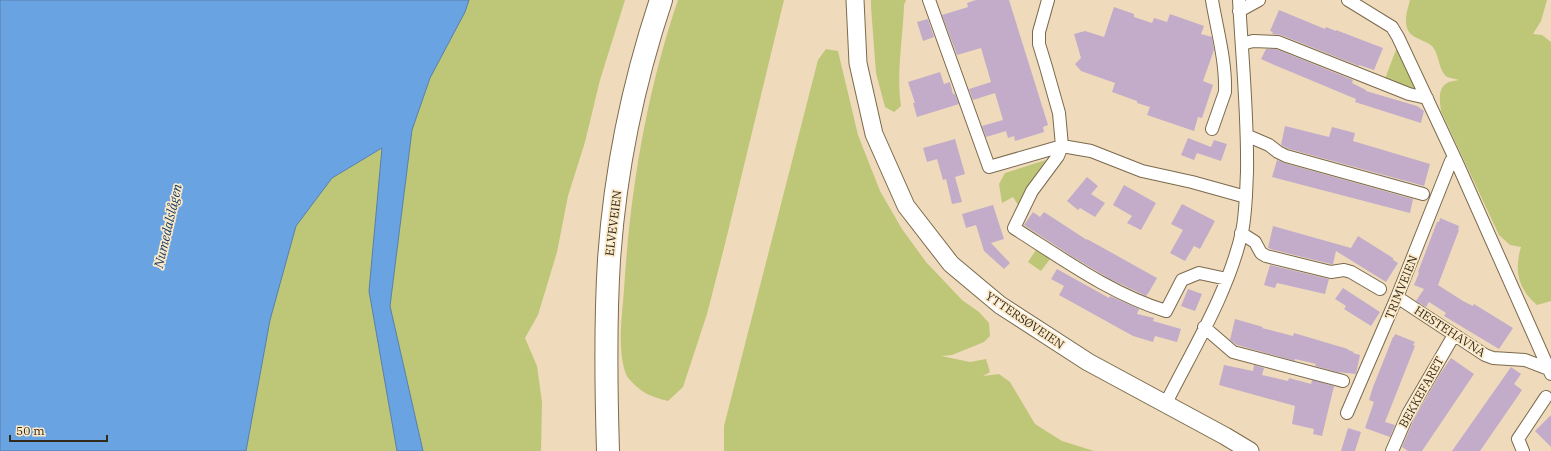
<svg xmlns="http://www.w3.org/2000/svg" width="1551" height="451" font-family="'IBM Plex Serif',serif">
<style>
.green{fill:#bec678}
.water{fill:#69a3e2;stroke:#587fa7}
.building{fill:#c2acc9}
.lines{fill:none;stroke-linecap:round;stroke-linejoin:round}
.street-casing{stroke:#7b6a4c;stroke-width:14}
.secondary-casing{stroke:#7b6a4c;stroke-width:19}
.highway-casing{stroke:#7b6a4c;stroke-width:24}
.street{stroke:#fff;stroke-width:12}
.secondary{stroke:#fff;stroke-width:17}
.highway{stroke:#fff;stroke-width:22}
.labels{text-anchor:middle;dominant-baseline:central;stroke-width:3.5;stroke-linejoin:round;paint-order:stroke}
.street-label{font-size:12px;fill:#312a1d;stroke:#fce9c8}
.water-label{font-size:13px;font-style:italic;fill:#153d67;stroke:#fce9c8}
</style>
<rect width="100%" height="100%" fill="#efdbbb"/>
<!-- green -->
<path class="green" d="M469,0H625L600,80L585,142L568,196L557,252L538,315L525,338L537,366L542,402L541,451H423L390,306L412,130L430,78L465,12Z
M678,0H784L725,244L707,314L683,387L668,401C652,397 643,394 631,381C629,379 627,377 626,374C617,350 622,316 624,290C630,192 646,94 678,0Z
M871,0H906L904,5C903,39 896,73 901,106L894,112L885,107L876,73L871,7Z
M1410,0H1547L1541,21L1533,34L1542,35L1551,42V301L1537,305C1518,289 1514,270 1521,247L1510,245L1499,235L1441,111C1440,102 1437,89 1447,83C1450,81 1456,81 1459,80C1456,79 1450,78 1447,77C1438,70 1440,55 1432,46C1424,39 1411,39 1407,28C1404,19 1408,8 1410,0Z
M1397,47L1416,87L1412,90L1385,79Z
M826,49L838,51L858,135L880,191L902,229L926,262L962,300L979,312L989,323L990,336L984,342L952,355L941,356L970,362L986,359L990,372L983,376L999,374L1010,382L1035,424L1062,441L1094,451H724V426L818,60Z
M383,148L369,291L397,451H246L270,320L296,226L332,178Z
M1046,160L1027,187L1018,205L1013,197L1002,203L999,184L1005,173Z
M1036,250L1050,259L1041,271L1028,262Z"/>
<!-- water -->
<path class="water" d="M0,0H469L465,12L430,78L412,130L390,306L423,451H397L369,291L382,148L332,178L296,226L270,320L246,451H0Z"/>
<!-- building -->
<path class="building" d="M976,0H1009L1048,125L1043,127L1044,132L1015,141L1014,136L1008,138L1006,131L986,137L982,126L1003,120L995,93L973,100L969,89L991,82L981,48L957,55L942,15L968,7L967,3Z
M1114,7L1134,14V17L1152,23L1154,18L1167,22L1170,14L1204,26L1201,34L1212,37L1214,50L1203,81L1213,85L1202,118L1198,117L1194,131L1147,115L1150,107L1137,103V101L1112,92L1115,83L1081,71L1075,64L1081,58L1074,34L1085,31L1104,37Z
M1279,10L1325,29L1326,27L1336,31V30L1383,48L1374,70L1359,65V66L1281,35L1272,34L1273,32L1270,31Z
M928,19L934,37L923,41L917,22Z
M1266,49H1276L1353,80L1352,83L1366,90V91L1417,106L1424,111L1421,123L1355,102L1356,99L1272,64L1261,59Z
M940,72L944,84L950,82L953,94H955L959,104L917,117L913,103H915L908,82Z
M1285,126L1329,137L1332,127L1355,133L1353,141L1430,164L1424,186L1289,149L1281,145Z
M1188,138L1211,147L1214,140L1227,144L1221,161L1197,153L1194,160L1181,155Z
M955,139L965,174L955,177L962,202L952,204L946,179L943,180L937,159L927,162L923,148Z
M1277,160L1284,163L1413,199L1410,213L1272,177Z
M1087,177L1098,186L1091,194L1105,203L1095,217L1080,208L1078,210L1067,201Z
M1124,185L1156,203L1141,230L1127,223L1132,216L1113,205Z
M1182,204L1215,221L1200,249L1194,246L1185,261L1170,253L1183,230L1171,224Z
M993,205L1004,239L991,243L1010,263L1004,269L984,251L976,225L966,228L962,214Z
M1033,212L1040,217L1044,212L1087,240V239L1157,278L1149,292L1146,296L1110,279L1073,257L1024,225Z
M1440,218L1459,226L1458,230H1459L1438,285L1463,301L1473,306L1474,304L1513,328L1499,349L1444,316L1446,313L1429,302L1426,307L1416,301L1424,289L1414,285L1419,273L1418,272L1437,222H1439Z
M1273,226L1351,248L1358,236L1393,258V260L1398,263L1386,282L1336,251L1333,264H1331L1274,250L1268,248Z
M1270,265L1329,279L1325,294L1277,283L1275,288L1264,285Z
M1057,269L1109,298L1110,296L1139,309L1137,314L1154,318L1153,321L1181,329L1177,342L1155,336L1153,342L1133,336L1059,295L1064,286L1051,279Z
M1343,288L1380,312L1371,326L1344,309L1346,306L1335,299Z
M1188,289L1202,294L1195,311L1181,306Z
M1235,319L1263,327L1262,328L1293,336L1294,333L1348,349V350L1354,352L1353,353L1360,355L1356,374L1337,372L1315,366L1316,364L1295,359V361L1237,345L1230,340Z
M1395,334L1415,342L1413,345L1415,346L1385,422L1395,425L1390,437L1365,428L1374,402L1369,400L1373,387L1393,337H1394Z
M1451,358L1474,374L1422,451H1408L1402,447L1415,417L1440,374Z
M1224,365L1253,371L1254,365L1264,368L1262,375L1288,381L1289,378L1311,384L1312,380L1334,386L1322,436L1313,434L1314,429L1292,424L1295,406L1219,385Z
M1511,367L1521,374L1514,384L1522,390L1480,451H1452Z
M1551,415V447L1535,431Z
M1348,428L1361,432L1355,451H1341Z"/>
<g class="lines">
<defs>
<path id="street" d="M929,0L989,167L1062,146L1091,151L1142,171L1192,182L1246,197
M1048,0L1039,32V44L1046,67L1059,113L1062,146L1058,156L1032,191L1014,228C1063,259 1111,294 1166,311L1182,280L1199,273L1227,279
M1348,0L1392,27L1398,37L1458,165L1551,374
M1239,11L1259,0
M1242,44L1253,41L1278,42L1409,94L1427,98
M1212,129L1225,92C1226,61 1217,30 1212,0
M1248,136L1269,145L1278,152L1286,156L1423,194
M1241,233L1255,242L1261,253L1266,256L1331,272L1344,270L1351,272L1380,289
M1397,297L1485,355L1493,358L1525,360L1551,370
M1204,327L1233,352L1343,381
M1166,403C1193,349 1228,293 1242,232C1246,213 1246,192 1247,172C1248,115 1242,57 1239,0
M1347,413L1397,297L1451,161
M1392,451L1408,414L1454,335
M1523,451L1518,439L1546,397"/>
<path id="secondary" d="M855,0L858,63L874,134L906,206L951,264L1000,305L1088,362L1225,436L1250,451"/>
<path id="highway" d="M608,451C606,387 605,324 609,260C615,172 633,84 661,0"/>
</defs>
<!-- street casing -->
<use href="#street" class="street-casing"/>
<!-- secondary casing -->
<use href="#secondary" class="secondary-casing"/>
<!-- highway casing -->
<use href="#highway" class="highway-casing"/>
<!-- street -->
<use href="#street" class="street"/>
<!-- secondary -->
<use href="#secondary" class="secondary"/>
<!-- highway -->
<use href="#highway" class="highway"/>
</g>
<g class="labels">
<!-- street labels -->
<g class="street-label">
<text transform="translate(613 223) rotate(-83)">ELVEVEIEN</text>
<text transform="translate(1401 287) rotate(-68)">TRIMVEIEN</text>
<text transform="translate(1025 320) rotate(34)">YTTERSØVEIEN</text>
<text transform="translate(1450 331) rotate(33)">HESTEHAVNA</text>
<text transform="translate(1421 392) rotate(-61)">BEKKEFARET</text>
</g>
<!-- water labels -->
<g class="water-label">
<text transform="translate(168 226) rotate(-77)">Numedalslågen</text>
</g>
</g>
<!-- scale -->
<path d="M10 435v6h97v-6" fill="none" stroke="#312a1d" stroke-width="2"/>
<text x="16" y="435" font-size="12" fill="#312a1d" stroke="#fce9c8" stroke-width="3" paint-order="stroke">50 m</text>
</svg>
